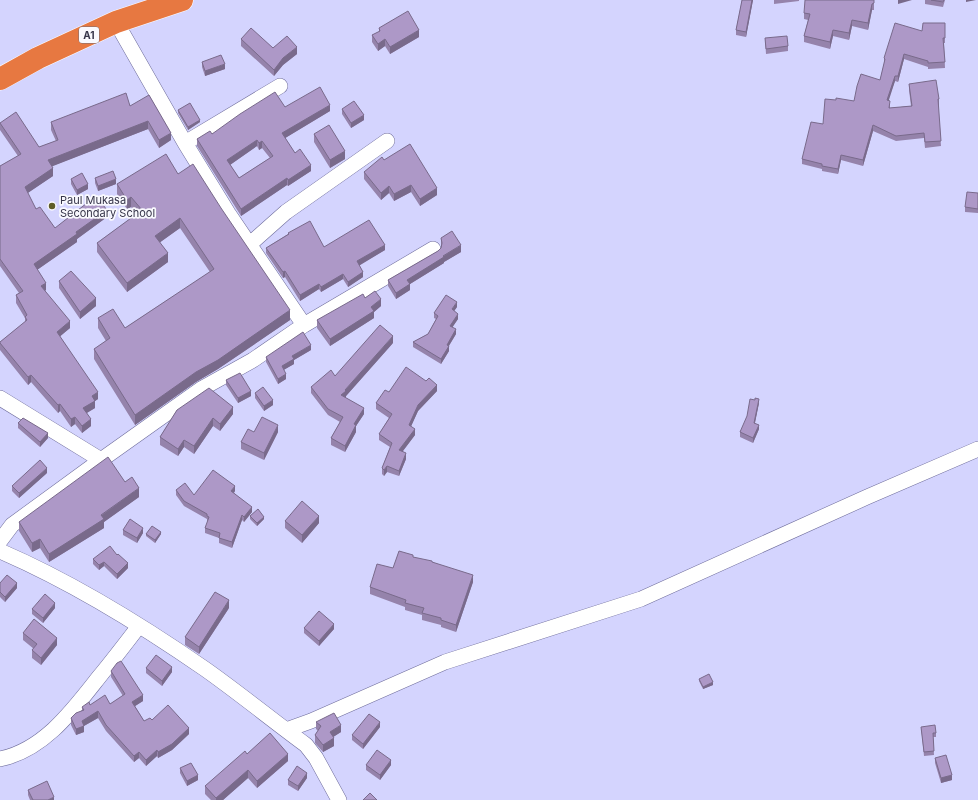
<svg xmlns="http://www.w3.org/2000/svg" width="978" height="800" font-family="Inter,sans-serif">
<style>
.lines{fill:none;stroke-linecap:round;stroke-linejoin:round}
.minor-casing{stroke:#6e6c9b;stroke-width:16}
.highway-casing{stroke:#fff;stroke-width:23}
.minor{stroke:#fff;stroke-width:15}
.highway{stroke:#e77841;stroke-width:22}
.wall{fill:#9583ab;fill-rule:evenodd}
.shaded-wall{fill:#796a8b}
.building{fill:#ad98c7;stroke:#796a8b;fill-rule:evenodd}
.poi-dot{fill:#5f5c28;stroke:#f9f9fe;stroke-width:1.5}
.labels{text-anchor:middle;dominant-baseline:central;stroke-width:3.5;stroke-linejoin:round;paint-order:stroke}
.shield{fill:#f9f9fe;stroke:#707080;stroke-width:1}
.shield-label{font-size:10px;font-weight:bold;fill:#36354a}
.poi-label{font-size:11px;fill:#36354a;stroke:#f9f9fe;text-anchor:start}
</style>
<rect width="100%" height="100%" fill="#d4d4fe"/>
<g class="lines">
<defs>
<path id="minor" d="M116,22L185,143L228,213L304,325
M185,143L280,86
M250,244L286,212L387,141
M0,398L101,460
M0,541L12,525L101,460L201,389L253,360L304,325L433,249
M0,551C72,582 140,624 205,669C239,693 272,720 306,745L316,758L339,800
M286,730L311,721L445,662L641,599L867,497L978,449
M0,759C44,750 73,710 99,677C113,660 126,643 139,626"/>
<path id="highway" d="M0,79L38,58L116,22L182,0"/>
</defs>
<!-- minor casing -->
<use href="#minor" class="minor-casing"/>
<!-- highway casing -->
<use href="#highway" class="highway-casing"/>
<!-- minor -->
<use href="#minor" class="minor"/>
<!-- highway -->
<use href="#highway" class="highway"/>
</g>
<!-- wall -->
<path class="wall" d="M742,0H753L746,37L736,35V30Z
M774,0H799V1L774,4Z
M925,0H945L943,7L925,4Z
M874,3V10H872L868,30L852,26L849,40L833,36L830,49L804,42V36L808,20L804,19V13Z
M945,23V43H944L945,68L928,69V67L904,59L898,82L895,81L888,100L890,106V108L911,106L909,90V84L939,99V105H938L941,146L925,148L924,138L896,141L873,131L863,166L841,160L838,174L822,171V169L802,164V159L823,124L854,101L880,80L884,64V58L922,31Z
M379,28L419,37L390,54L385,46L378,51L372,42V35L379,32Z
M765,38L788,46V51L766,54Z
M241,39L273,48L297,54L283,65L274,76L241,46Z
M202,62L225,69L205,76L202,67Z
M130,106L171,140L159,148L148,129L52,166L53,176L27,193L36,209L55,228L107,217L77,239V242L37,270L46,290L45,291L70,328L60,336L98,399L95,401V408L87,413L91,426L82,433L75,424L71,427L60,411L58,413L31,382L28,385L0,350V342L25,322V318L16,303V295L19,293L0,266V166L18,156L0,130V123L39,147L56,141L51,130V122Z
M285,107L330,111L285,138L295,153L311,171L288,186L287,185L241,216L197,146V139ZM257,146L259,150L262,148L270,158L239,178L230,165Z
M342,109L364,120L351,128L342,114Z
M178,110L200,122L188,130L178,113Z
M314,134L345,159L330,168L314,142Z
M384,160L437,195L420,206L411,192L394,201L389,193L381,200L364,179V172Z
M178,174L290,320L218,369L196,382L135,425L94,359V349L106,341L98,328V318L125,328L210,272L180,228L160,242L168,262L127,292L97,252V243L137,214L131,207L127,209L117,194V184Z
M95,178L116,184L98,191L95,183Z
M71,179L88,189L77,195L71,184Z
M978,193V213L965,212V207Z
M288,233L324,247L385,250L359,265L363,277L348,287L343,279L321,292L319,289L300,301L285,277L283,278L266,253V248L288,234Z
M441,238L461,252L444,262V263L410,284V290L396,299L388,286V280L438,251L441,248Z
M59,281L96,306L80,319L59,288Z
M365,298L381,306L374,312V318L330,346L317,328V320Z
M457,307L454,311L458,319L452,327L456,334L449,346V351L441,364L413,347V342L428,334L436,319L434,318V313Z
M393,343L346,396V398L364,414L356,426V432L345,452L331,445V438L340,422L328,415L311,393V387L335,376Z
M311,350L294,360V364L283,370L286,379L278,384L266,362V357Z
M226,380L251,396L238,403L226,385Z
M437,391L418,411L411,426L415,435L403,451L406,459L399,476L387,472L384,476L382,474V468L390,447L379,440V434L389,418L376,409V403L389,392Z
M255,393L273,405L264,411L255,398Z
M759,403L755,423L759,429L753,443L740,437V432Z
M177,410L233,414L220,431L213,426L194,454L184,447L178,456L160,445V437Z
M18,423L48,438L40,447L18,428Z
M254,432H278L264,460L241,449V442Z
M47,473L19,498L12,491V486Z
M125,482L139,497L104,522V528L49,562L40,548L32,552L19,531V522Z
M176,490L194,495L235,491L234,493L252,512L244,522L242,520L232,548L219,543V538L205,533V528L208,522L207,521V519L184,506L176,495Z
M250,516L264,519L257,526L250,519Z
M285,521L319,523L302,543L285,528Z
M123,530L143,533L137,543L123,535Z
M146,534H161L155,543L146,536Z
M413,557L432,563L473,582L456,632L441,627V625L422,620V615L405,610V607L370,594V587L393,568Z
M93,559L128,568L117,579L104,566L99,570L93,564Z
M0,583L17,588L5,602L0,597Z
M55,608L43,623L32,614V609Z
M229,608L199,654L185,645V637Z
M304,628L334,629L319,646L304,633Z
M23,633L57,645L41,665L32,658V650L34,649L23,640Z
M146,668L172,672L162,686L146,673Z
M111,671L143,701L135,706L144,721L152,720L189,734L172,750L158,758L157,756L146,766L139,758L134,762L106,731L98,718L84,726V732L76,735L71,725V718L82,711V707L90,705L110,704L123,696L111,677Z
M699,679L713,685L703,689L699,681Z
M316,722L341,732L333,737L334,746L323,752L315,743V735L318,731L316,729Z
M380,727L363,749L352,740V735Z
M921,727L936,733V737H933L934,755L924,756Z
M247,754L288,761L257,788L248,778L223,800H211L205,794V786Z
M935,758L952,780L941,783L935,763Z
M366,765H391L380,780L366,770Z
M180,768L198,780L187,786L180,773Z
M307,778L298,791L288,785V780Z
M28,790L54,800H30L28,795Z"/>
<!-- shaded-wall -->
<path class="shaded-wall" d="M752,0H753L746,37V32Z
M898,0H912L898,4Z
M966,0H976L966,2Z
M872,4V10L868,30V23Z
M852,20V26L849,40V33Z
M419,30V37L390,54V47Z
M833,30V36L830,49V42Z
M385,39V46L378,51V44Z
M297,47V54L283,65L274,76V70L283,58Z
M904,54V59L898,82V76Z
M225,64V69L205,76V71Z
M895,76V81L887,106V100Z
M330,105V111L282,140V133Z
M364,115V120L351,128V123Z
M200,120V122L188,130V127Z
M148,121V129L48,168V160Z
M873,125V131L863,166V160Z
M171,133V140L159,148V140Z
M257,140V146L227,167V160Z
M262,141V148L259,150V143Z
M345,151V159L330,168V160Z
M841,155V160L838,174V169Z
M311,165V171L288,186V180Z
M53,168V176L25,195V187Z
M287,178V185L241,216V209Z
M116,179V184L98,191V186Z
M88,184V189L77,195V190Z
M411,185V192L394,201V194Z
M389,186V193L381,200V193Z
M437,188V195L420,206V199Z
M131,197V207L127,209V200Z
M107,210V217L77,239V242L34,272V264L76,232Z
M180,218V228L155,246V236Z
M385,245V250L357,267V261Z
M461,245V252L444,262V263L410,284V290L396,299V293L407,280Z
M168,253V262L127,292V283Z
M285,271V277L283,278V272Z
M363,272V277L348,287V282Z
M343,274V279L321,292V287Z
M46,283V290L41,293V286Z
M319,284V289L300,301V295Z
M96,298V306L80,319V312Z
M381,299V306L374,312V318L330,346V339L371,307Z
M457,302V307L452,314V309Z
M290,310V320L218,369L196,382L135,425V415L196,372Z
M458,314V319L450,331V326Z
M70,321V328L57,339V332Z
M456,329V334L448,347L449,346V351L441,364V359L447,345Z
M393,336V343L346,396V398L341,395Z
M311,345V350L294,360V364L282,371V366L292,356Z
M286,374V379L278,384V379Z
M31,375V382L28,385V377Z
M437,385V391L418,411L409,431V425L418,405Z
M251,391V396L238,403V398Z
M98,392V399L95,401V408L83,415V408L92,396Z
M759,399V403L754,427V423Z
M273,400V405L264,411V406Z
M60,404V411L58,413V405Z
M233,407V414L220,431V424Z
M364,408V414L356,426V432L345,452V446L354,424Z
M75,417V424L71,427V419Z
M213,418V426L194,454V446Z
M91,419V426L82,433V426Z
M278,425V432L264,460V453Z
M759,425V429L753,443V438Z
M415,429V435L399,456V450Z
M48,433V438L40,447V442Z
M184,440V447L178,456V449Z
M406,453V459L399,476V471Z
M387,466V472L384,476V470Z
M47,468V473L19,498V493Z
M235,486V491L231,496V491Z
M139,488V497L104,522V528L49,562V554Z
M252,507V512L244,522V517Z
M242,515V520L232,548V542Z
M319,516V523L302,543V535Z
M264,517V519L257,526V523Z
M143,528V533L137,543V538Z
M161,532V534L155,543V540Z
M40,539V548L32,552V543Z
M104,562V566L99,570V565Z
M128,563V568L117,579V574Z
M473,575V582L456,632V625Z
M17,583V588L5,602V597Z
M229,600V608L199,654V647Z
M55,603V608L43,623V618Z
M334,624V629L319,646V641Z
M57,638V645L41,665V658Z
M172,667V672L162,686V681Z
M713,682V685L703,689V687Z
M143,695V701L132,708V702Z
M98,711V718L82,727V721Z
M380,722V727L363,749V744Z
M341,725V732L330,739V732Z
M84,726V732L76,735V729Z
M189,728V734L172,750L158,758V752Z
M334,738V746L323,752V745Z
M157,750V756L146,766V760Z
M139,752V758L134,762V756Z
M288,754V761L257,788V781Z
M391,760V765L380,780V775Z
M248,770V778L223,800H216V798Z
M307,773V778L298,791V786Z
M198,775V780L187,786V781Z
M952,775V780L941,783V778Z
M54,797V800H48Z"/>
<!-- building -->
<path class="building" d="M742,0H752L746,32L736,30Z
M805,0H874V3L872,4L868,23L852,20L849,33L833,30L830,42L804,36L810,14L804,13Z
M931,0H944L943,2Z
M408,11L419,30L390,47L385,39L378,44L372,35L380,31L379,28Z
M895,23L922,31L923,23H945V38H943L945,62L928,63V61L904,54L898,76H895L887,100L890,101L889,108L912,106L909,84L936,80L939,99H938L941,141L925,142L924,133L896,136L873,125L863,160L841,155L838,169L822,166V164L802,159L811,122L823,124L825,99L836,100V98L854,101L857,86L861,74L880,80L885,59L884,58Z
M251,28L273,48L287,36L297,47L283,58L274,70L241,39Z
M787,36L788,46L766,49L765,38Z
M221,55L225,64L205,71L202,62Z
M320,87L330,105L282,133L295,153L300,149L311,165L288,180L287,178L241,209L197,139L210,131L212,134L240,114L275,92L285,107ZM257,140L259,143L262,141L273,156L239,178L227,160Z
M126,93L130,106L149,95L171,133L159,140L148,121L48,160L53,168L25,187L36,209L40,207L55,228L96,196L107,210L76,232L77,234L34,264L46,283L41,286L70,321L57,332L98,392L92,396L95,401L83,408L91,419L82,426L75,417L71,419L60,404L58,405L31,375L28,377L0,343V342L27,320L25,317L27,315L16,295L23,291L0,259V166L21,154L0,123L16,112L39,147L58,140L51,122Z
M354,101L364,115L351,123L342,109Z
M190,103L200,120L188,127L178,110Z
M329,125L345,151L330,160L314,134Z
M410,144L437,188L420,199L411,185L394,194L389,186L381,193L364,172L382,157L384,160Z
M166,154L178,174L193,164L221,208L290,310L218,360L196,372L135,415L94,349L110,338L98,318L113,309L125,328L214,269L180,218L155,236L168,253L127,283L97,243L142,210L131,197L127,200L117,184Z
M113,171L116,179L98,186L95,178Z
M82,173L88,184L77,190L71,179Z
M967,192L978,193V209L965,207Z
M369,220L385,245L357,261L363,272L348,282L343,274L321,287L319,284L300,295L285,271L283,272L266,248L289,234L288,233L310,221L324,247Z
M452,231L461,245L443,256L444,257L407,280L410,284L396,293L388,280L438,251L441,248L442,243L441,238Z
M71,271L96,298L80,312L59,281Z
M375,291L381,299L371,307L374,311L330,339L317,320L363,294L365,298Z
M446,295L457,302L452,309L458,314L450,326L456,329L447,345L449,346L441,359L413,342L428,334L438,316L434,313Z
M380,325L393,336L345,390L346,391L341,395L364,408L354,424L356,425L345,446L331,438L343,417L328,409L311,387L331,370L335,376Z
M303,332L311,345L292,356L294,359L282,366L286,374L278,379L266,357Z
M406,367L426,381L429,378L437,385L418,405L409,425L415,429L399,450L406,453L399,471L387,466L384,470L382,468L392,443L379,434L392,414L376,403L385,390L389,392Z
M240,373L251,391L238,398L226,380Z
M263,387L273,400L264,406L255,393Z
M209,388L233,407L220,424L213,418L194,446L184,440L178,449L160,437L177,410Z
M755,398L759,399L754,423L759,425L753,438L740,432L747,416L750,399L755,400Z
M262,417L278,425L264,453L241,442L248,429L254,432Z
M23,418L48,433L40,442L18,423Z
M108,457L125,482L132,477L139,488L101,515L104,519L49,554L40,539L32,543L19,522Z
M40,460L47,468L19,493L12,486Z
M213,470L235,486L231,491L252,507L244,517L242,515L232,542L219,538L220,533L205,528L209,517L207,516V514L184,501L176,490L185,483L194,495Z
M302,501L319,516L302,535L285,521Z
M258,509L264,517L257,523L250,516Z
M130,519L143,528L137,538L123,530Z
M152,526L161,532L155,540L146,534Z
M110,546L117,555L118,554L128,563L117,574L104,562L99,565L93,559Z
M399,551L413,555V557L432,561V562L473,575L456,625L441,620V618L422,613L424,608L405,603L406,600L370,587L377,564L393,568Z
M7,575L17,583L5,597L0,592V583Z
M215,592L229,600L199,647L185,637Z
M45,594L55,603L43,618L32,609Z
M319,611L334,624L319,641L304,628Z
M34,619L57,638L41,658L32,650L37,644L23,633Z
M156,655L172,667L162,681L146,668Z
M121,661L143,695L132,702L144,721L150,718L152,720L168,705L189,728L172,744L158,752L157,750L146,760L139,752L134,756L106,725L98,711L82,721L84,726L76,729L71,718L76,713L84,710L82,707L89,702L90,705L105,695L110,704L125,694L111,671L117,663Z
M709,674L713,682L703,687L699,679Z
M334,713L341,725L330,732L334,738L323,745L315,735L321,726L316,722Z
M369,714L380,722L363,744L352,735Z
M935,725L936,733H933L934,751L924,752L921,727Z
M270,733L288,754L257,781L248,770L216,798L205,786L245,751L247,754Z
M377,750L391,760L380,775L366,765Z
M946,755L952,775L941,778L935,758Z
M191,763L198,775L187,781L180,768Z
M297,766L307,773L298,786L288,780Z
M47,781L54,797L48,800H33L28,790Z
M370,793L377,800H363Z"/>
<!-- markers -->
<circle class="poi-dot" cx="52" cy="206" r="4"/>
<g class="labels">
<!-- shield labels -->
<rect class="shield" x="79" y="27" width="20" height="16" rx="3"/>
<g class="shield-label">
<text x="89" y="35">A1</text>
</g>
<!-- poi labels -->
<g class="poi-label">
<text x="60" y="200">Paul Mukasa<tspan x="60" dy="13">Secondary School</tspan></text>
</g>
</g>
</svg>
